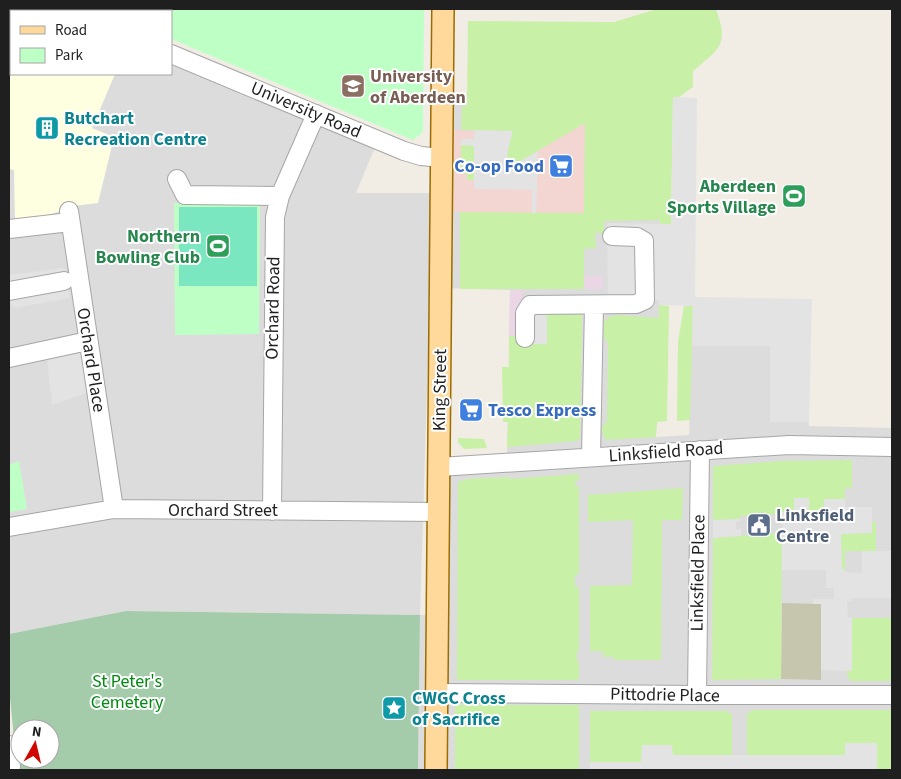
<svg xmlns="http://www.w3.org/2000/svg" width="901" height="779" font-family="'Source Sans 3',sans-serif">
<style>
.residential{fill:#dddcdc}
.commercial{fill:#f3d5d2}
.industrial{fill:#ebd6e6}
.education{fill:#feffe0}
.construction{fill:#c6c6af}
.grass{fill:#c8f0a6}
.cemetery{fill:#a4ccab;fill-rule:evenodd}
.park{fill:#beffc5}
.pitch{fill:#7be7c1}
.parking{fill:#e3e3e3}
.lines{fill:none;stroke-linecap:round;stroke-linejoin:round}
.minor-casing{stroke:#a6a6a6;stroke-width:20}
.major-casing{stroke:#9b6d00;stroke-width:24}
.minor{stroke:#fff;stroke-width:18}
.major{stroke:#ffd89c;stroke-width:21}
.labels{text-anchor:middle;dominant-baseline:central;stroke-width:4;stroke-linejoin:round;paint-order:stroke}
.education-label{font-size:18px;font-weight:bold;fill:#785e54;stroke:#fff;text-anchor:start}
.street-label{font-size:18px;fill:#1f1f1f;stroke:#fff}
.culture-label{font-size:18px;font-weight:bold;fill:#0d838f;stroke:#fff;text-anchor:start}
.shop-label{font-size:18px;font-weight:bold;fill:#366cbe;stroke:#fff;text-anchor:end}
.leisure-label{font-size:18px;font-weight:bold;fill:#27864d;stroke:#fff;text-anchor:end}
.service-label{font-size:18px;font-weight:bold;fill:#4e5e75;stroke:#fff;text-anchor:start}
.park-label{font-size:18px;fill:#018a11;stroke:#fff}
</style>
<rect width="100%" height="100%" fill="#f1ede5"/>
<!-- residential -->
<path class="residential" d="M171,65L375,147L356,193H433L420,615H438L439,467L507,462L510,290L441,288L442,94H467L661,72L659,306L656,437L689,435L693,306L770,308V422H809V426L892,428V770H418L420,615L126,611L9,634V169H14L15,218L17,222L92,128L115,74H171Z"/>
<!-- commercial -->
<path class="commercial" d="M585,123L584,217L460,224V212L443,211L444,130L538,132Z"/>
<!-- industrial -->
<path class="industrial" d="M584,276H603V289H584Z
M510,290H523L522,336H509Z"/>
<!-- education -->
<path class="education" d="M9,9H34L40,11H11V74H115L92,128L114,137L98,203L74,206L71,203L64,210L21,223L17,222L15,218L14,170L9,169Z"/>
<!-- construction -->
<path class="construction" d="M782,603L821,604V680L781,679Z"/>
<!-- grass -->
<path class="grass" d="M657,9H716C729,45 720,48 693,71V87L679,97L673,98L671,224H660V220L604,221V233H595L596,248L584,249V289H460V212L584,213L585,123L519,162L513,163L508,159L507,156L512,131L461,130L462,106H467L468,21L614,22Z
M461,145H474V180H467V174H461Z
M659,305L669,306L667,421L657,422L656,437L606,440L601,429L607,421L608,343L604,337V322L609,317L617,315L659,318Z
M684,306H693L690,420L677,421L678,342Z
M547,311L580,313L582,315L580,439L576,441L507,447L508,422H503L502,367H509V336H522Z
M458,438L484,439L487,448L464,449L458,442Z
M852,460V488H845V499H824V512H809V498H794V512H782L781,679L712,680L713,538L776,533V530L782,529L781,518H775V514L740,516V519L713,520V466L781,461Z
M579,474V480L575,481V486H579V574L575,575V587H579V650L577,652V661L579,662V680H457L458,482L467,479L510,477V479Z
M683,488L682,520H662L661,660H614V657H603V651H590V586L632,585L633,520L588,522V495Z
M872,522H876V551H845V570H842L841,533H871Z
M852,618H891V625H892V681H850L846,670H852Z
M455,705H579V770H455Z
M753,710H892V770H877L876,743L845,755H747V714Z
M590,711H727L732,715V755H672V745H642V762H590Z"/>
<!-- cemetery -->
<path class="cemetery" d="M126,611L420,615L418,770H17L9,687V634ZM20,729H50V759H20Z"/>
<!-- park -->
<path class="park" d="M99,9H424L423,132L413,140L171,39V11H105Z
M174,203H260L259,334L175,335Z
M19,461L27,509L9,512V465Z"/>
<!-- pitch -->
<path class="pitch" d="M179,207H257V286H179Z"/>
<!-- parking -->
<path class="parking" d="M673,97L697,98L695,297L812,299L809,422H770V346H692L693,306L659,305V300H608L607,223L671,224Z
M474,130L513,131L507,153L508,159L510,162H519L538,151L536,213H532V190L474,189V146L461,145V139H474Z
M65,268L70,298L14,308L9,301V275Z
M522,311H547V344H522Z
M81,352L87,393L52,405L47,360Z
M794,498H809V512H824V499H845V507H872V533L841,534L842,569L845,570V572L862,573V551H892V598H852V601H847L848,617L852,618V671L821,670V604H813V599H834V588H826V570H782V512H794Z
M740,519V521H736V529H741V536L713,538V520Z
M845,743H877V770H590V762H641L642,745H672L673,755H845Z"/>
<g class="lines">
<defs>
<path id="minor" d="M65,9L71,11
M171,54L404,151L421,156L442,158
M177,179L185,195L280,196
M69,211L114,509
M9,229L70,222
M9,291L64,281
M525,338V313L530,305L636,304L645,300L644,241L637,237L612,236
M9,358L88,341
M591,457L594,305
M439,467L789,445L892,447
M272,511L275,217L280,196L316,114
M9,527L114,509L439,512
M437,693L697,695H892
M697,695L700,450
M9,745L11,767"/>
<path id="major" d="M436,770L443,9"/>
</defs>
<!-- minor casing -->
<use href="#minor" class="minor-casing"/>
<!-- major casing -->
<use href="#major" class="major-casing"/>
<!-- minor -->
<use href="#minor" class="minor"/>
<!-- major -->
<use href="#major" class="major"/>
</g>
<!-- icons -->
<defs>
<symbol id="university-square" viewBox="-11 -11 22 22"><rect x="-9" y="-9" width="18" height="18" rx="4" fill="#8d6e63" stroke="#fff"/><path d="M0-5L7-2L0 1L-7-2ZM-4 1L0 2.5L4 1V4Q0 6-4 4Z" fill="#fff"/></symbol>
<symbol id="building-square" viewBox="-11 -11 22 22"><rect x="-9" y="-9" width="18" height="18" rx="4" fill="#0f9aa8" stroke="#fff"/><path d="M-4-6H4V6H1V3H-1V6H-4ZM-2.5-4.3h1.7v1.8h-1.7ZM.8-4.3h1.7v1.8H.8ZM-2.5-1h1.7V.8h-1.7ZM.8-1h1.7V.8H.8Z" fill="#fff"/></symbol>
<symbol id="supermarket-square" viewBox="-11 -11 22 22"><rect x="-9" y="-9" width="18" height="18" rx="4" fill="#3f7fe0" stroke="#fff"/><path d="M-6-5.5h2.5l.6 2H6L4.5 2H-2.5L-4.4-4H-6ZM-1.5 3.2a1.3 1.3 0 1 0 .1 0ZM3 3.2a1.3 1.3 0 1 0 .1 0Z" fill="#fff"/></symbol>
<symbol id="stadium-square" viewBox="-11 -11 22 22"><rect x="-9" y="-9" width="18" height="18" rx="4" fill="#2e9e5b" stroke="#fff"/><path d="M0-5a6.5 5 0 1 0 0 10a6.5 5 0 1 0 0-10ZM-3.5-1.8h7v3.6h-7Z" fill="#fff"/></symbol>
<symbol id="civic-square" viewBox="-11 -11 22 22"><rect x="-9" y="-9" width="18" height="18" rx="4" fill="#5c6f8a" stroke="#fff"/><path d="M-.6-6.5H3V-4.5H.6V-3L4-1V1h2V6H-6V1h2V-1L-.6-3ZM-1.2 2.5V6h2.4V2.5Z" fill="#fff"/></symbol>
<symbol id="sight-square" viewBox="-11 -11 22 22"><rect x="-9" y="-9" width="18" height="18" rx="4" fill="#0f9aa8" stroke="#fff"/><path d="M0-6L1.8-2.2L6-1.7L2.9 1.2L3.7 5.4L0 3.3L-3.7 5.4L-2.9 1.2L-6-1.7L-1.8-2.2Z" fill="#fff"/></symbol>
</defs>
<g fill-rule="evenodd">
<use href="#university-square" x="339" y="72" width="28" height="28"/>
<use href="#building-square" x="33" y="114" width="28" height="28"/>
<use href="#supermarket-square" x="547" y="152" width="28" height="28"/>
<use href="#stadium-square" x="780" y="182" width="28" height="28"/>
<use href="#stadium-square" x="204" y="232" width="28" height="28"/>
<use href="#supermarket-square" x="457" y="396" width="28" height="28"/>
<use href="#civic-square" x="745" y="511" width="28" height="28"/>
<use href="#sight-square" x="380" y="694" width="28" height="28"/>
</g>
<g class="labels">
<!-- education labels -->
<g class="education-label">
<text x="370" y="76">University<tspan x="370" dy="21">of Aberdeen</tspan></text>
</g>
<!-- street labels -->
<g class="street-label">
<text transform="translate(306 110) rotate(23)">University Road</text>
<text transform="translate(273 308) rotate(-89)">Orchard Road</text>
<text transform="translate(91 360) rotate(81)">Orchard Place</text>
<text transform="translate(440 390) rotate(-89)">King Street</text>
<text transform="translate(666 452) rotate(-4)">Linksfield Road</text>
<text x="223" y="510">Orchard Street</text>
<text transform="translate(698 573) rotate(-89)">Linksfield Place</text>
<text transform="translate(665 695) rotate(1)">Pittodrie Place</text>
</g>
<!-- culture labels -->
<g class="culture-label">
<text x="64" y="118">Butchart<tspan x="64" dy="21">Recreation Centre</tspan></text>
<text x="412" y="698">CWGC Cross<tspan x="412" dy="21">of Sacrifice</tspan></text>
</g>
<!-- shop labels -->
<g class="shop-label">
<text x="544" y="166">Co-op Food</text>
<text x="488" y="410" text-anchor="start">Tesco Express</text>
</g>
<!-- leisure labels -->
<g class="leisure-label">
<text x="776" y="186">Aberdeen<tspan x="776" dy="21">Sports Village</tspan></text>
<text x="200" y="236">Northern<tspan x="200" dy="21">Bowling Club</tspan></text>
</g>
<!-- service labels -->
<g class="service-label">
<text x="776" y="515">Linksfield<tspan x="776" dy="21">Centre</tspan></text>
</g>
<!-- park labels -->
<g class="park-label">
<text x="127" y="681">St Peter's<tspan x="127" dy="21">Cemetery</tspan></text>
</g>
</g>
<!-- border -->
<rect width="901" height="779" fill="none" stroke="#1f1f1f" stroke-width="20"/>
<!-- legend -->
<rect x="10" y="10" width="162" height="65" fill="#ffffff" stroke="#a5a5a5"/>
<rect x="20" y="26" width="25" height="8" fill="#ffd89c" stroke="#a5a5a5"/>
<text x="55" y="35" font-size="15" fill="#1f1f1f">Road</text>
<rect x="20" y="48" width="25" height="15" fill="#beffc5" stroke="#a5a5a5"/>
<text x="55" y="60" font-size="15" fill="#1f1f1f">Park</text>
<!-- north arrow -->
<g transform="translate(35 744) rotate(8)"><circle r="24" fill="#ffffff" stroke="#a5a5a5"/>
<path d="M0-4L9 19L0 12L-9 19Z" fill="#cf0700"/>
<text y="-8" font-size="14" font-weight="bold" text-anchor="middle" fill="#1f1f1f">N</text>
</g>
</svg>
